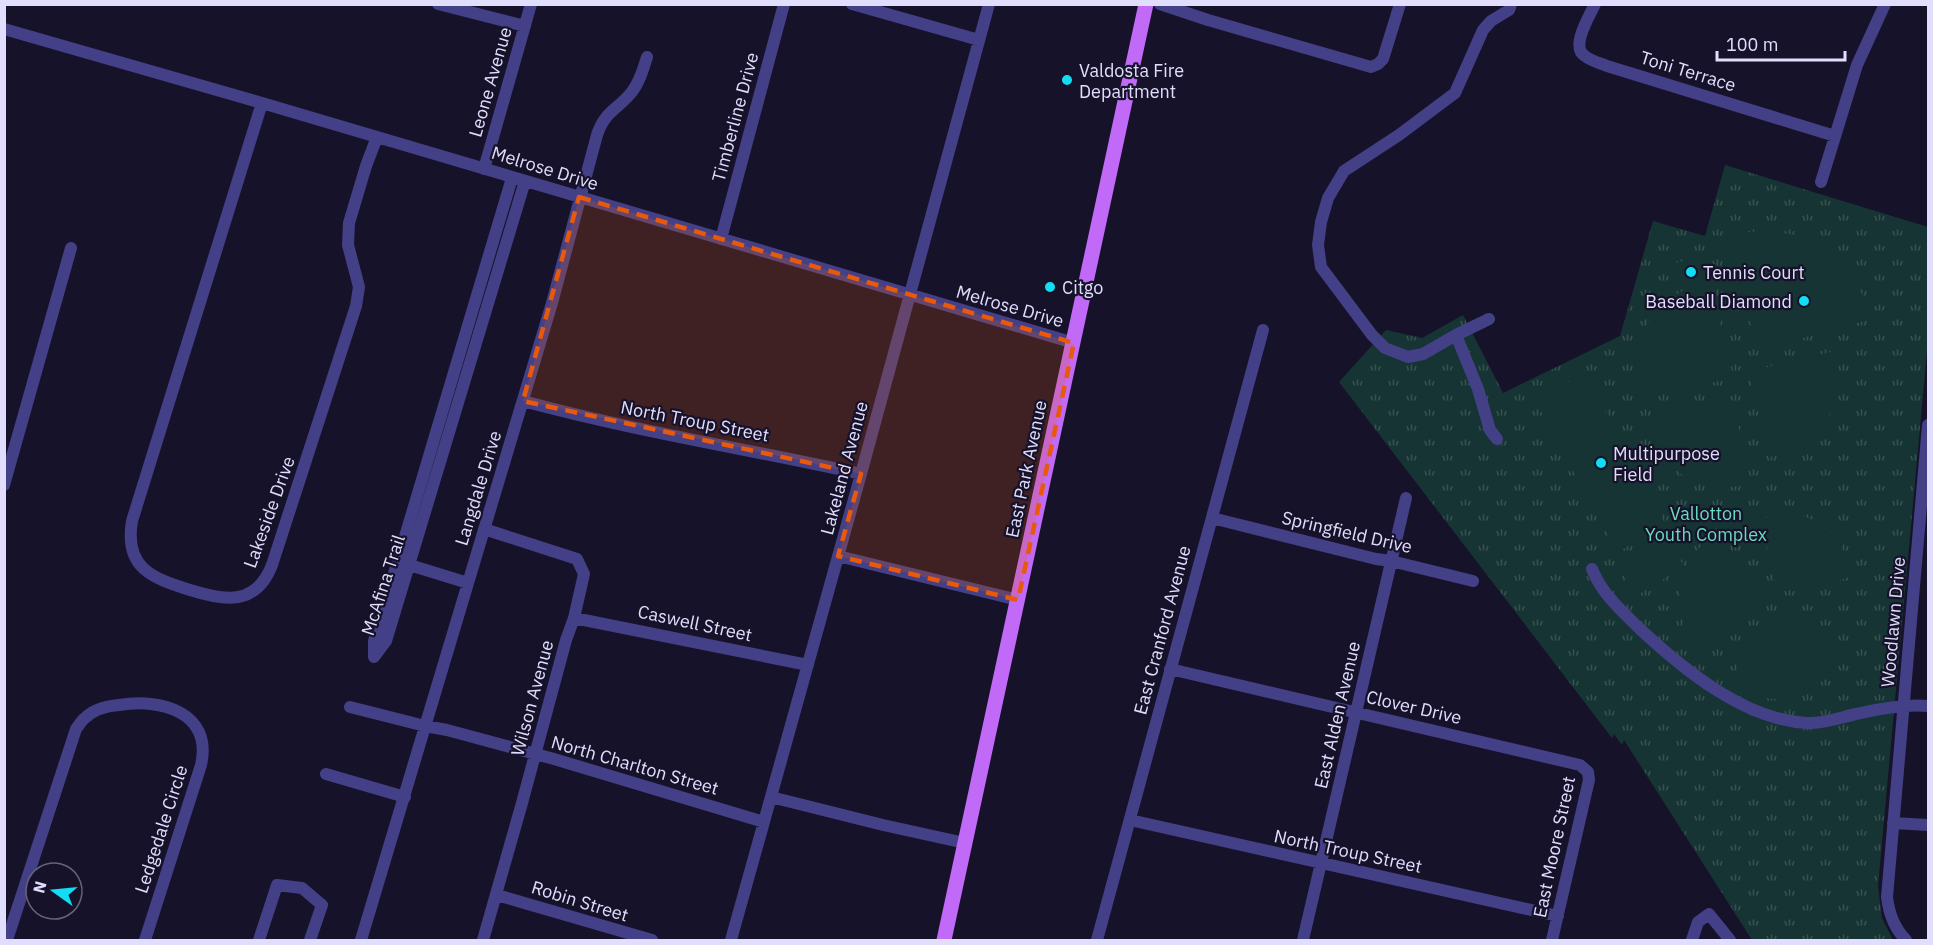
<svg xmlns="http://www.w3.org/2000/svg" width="1933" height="945" font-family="'IBM Plex Sans',sans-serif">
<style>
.park{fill:url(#park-tufts)}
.garden{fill:#163433}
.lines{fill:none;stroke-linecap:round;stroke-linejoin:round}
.minor{stroke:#434087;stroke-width:12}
.major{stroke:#c26af8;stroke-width:15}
.marked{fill:#e8590c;fill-opacity:0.2;stroke:#e8590c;stroke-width:4.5;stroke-dasharray:12 8;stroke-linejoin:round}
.poi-dot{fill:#13ddf3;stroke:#16122a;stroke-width:2}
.labels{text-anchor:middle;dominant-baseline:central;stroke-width:4.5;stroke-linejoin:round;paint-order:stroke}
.poi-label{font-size:18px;fill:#e1ddfd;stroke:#16122a;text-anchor:start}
.street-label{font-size:18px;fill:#e1ddfd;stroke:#16122a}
.park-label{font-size:18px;fill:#6bdbbf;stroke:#16122a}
</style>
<defs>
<pattern id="park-tufts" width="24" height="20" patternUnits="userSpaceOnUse" patternTransform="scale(1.5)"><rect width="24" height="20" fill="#163433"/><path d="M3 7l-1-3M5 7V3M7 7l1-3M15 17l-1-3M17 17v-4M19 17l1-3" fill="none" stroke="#385151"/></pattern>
</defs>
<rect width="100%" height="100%" fill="#16122a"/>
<!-- park -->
<path class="park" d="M1725,165L1928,227V340L1878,886L1882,918L1893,940H1752L1624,740L1622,745L1614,734L1612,738L1339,382L1386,330L1422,338L1463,315L1503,393L1620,336L1653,221L1705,236Z"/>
<!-- garden -->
<path class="garden" d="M1764,230L1801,236L1834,255L1858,284L1871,319L1763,349L1756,345L1727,236Z
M1700,257L1707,281L1681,288L1675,263Z
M1710,282L1732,371L1727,379L1637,400L1633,369L1639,338L1656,311L1680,292Z
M1835,351C1836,358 1839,366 1839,374C1840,405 1821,438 1792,451C1785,454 1777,455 1769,457L1750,377L1755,370Z
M1585,373L1666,526L1617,552L1535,400Z
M1727,399L1733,403L1751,483C1744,484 1736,487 1728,487C1697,488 1665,469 1652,441C1648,434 1647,425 1645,418Z
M1786,512C1827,520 1843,536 1850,577L1815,587L1784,591C1764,578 1767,536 1767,515Z
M1714,535L1749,571L1765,596V605L1743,625L1700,653L1685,630L1679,604L1682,577L1694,553Z
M1666,537L1684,566L1636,596L1618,567Z
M1778,612L1806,625L1840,655C1836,662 1833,670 1828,675C1809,697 1778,705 1751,694C1744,691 1738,685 1732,681C1741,660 1755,620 1778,612Z"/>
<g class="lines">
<!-- minor -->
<path class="minor" d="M438,4L525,26
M852,4L979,40
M1160,4L1208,20L1371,67L1378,64L1383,59L1400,4
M1595,4C1589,17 1570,47 1585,56C1591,61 1600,63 1607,66L1835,136
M4,29L262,103L1074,343
M262,103L132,521C124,568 152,578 190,590C225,601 256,606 272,565L356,306L359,287L348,245L349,223L366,166L377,137
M484,169L531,4
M1821,182L1857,65L1885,4
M721,239L784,4
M1489,319L1456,335L1478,389L1490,430L1497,439
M1456,335L1423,354L1408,357L1385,348L1372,335L1321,267L1318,245L1321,222L1328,198L1344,171L1399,135L1455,93L1483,30L1491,21L1509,10L1511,4
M523,401C634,431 748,449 861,474
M4,485L71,248
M1212,518L1376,559L1391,561L1473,581
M838,556L1018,600
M403,563L468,583
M1592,569C1602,594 1621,610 1640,629C1684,670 1745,720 1807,723C1825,724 1844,716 1861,713C1883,708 1906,704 1928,706
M574,618L808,665
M374,657L386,641L525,181
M374,657V641L384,607L512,178
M1170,669L1580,765L1588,772L1589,780L1552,940
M350,707L425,726L447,730L554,759L764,822
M326,774L405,797
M771,797L883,825L965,843
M1130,820L1558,916
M1893,823L1928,825
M497,895L652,940
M7,940L76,729C79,725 81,721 85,718C94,709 107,706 119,705C160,698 213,712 201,765L145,940
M259,940L277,885L302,888L322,905L310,940
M361,940L552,303L597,135C605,111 617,110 631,93C639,83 643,70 647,57
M483,940L522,803L566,640L574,618L584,574L577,559L484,529
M731,940L861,474L989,4
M1097,940L1263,330
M1303,940L1406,498
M1692,940L1698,922L1709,914L1730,940
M1906,940C1894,928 1889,914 1887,897L1928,425"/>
<!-- major -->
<path class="major" d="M944,940L1146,4"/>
</g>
<!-- marked area -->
<path class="marked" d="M579,197L1074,343L1018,600L838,556L861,474L523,401Z"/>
<!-- markers -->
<g class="poi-dot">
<circle cx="1067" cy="80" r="6"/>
<circle cx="1691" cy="272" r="6"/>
<circle cx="1050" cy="287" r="6"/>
<circle cx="1804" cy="301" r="6"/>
<circle cx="1601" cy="463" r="6"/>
</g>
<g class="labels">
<!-- poi labels -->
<g class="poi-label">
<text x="1079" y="70">Valdosta Fire<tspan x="1079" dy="21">Department</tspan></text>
<text x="1703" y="272">Tennis Court</text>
<text x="1062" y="287">Citgo</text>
<text x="1792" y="301" text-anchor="end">Baseball Diamond</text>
<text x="1613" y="453">Multipurpose<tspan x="1613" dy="21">Field</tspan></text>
</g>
<!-- street labels -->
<g class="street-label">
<text transform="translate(1688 71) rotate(17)">Toni Terrace</text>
<text transform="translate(490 82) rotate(-74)">Leone Avenue</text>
<text transform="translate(735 117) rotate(-75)">Timberline Drive</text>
<text transform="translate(545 168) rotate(17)">Melrose Drive</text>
<text transform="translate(1010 306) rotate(16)">Melrose Drive</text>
<text transform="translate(695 421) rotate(11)">North Troup Street</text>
<text transform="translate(844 468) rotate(-75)">Lakeland Avenue</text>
<text transform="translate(1026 469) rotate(-78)">East Park Avenue</text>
<text transform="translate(478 488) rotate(-73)">Langdale Drive</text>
<text transform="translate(269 512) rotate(-70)">Lakeside Drive</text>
<text transform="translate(1347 532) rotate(13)">Springfield Drive</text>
<text transform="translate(383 585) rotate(-72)">McAfina Trail</text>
<text transform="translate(1893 622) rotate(-85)">Woodlawn Drive</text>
<text transform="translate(695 623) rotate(12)">Caswell Street</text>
<text transform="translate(1162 630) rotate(-75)">East Cranford Avenue</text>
<text transform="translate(532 698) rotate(-75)">Wilson Avenue</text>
<text transform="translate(1414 707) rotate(13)">Clover Drive</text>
<text transform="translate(1337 715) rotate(-77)">East Alden Avenue</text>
<text transform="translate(635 765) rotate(16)">North Charlton Street</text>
<text transform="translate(161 829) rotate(-72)">Ledgedale Circle</text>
<text transform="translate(1554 847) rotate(-78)">East Moore Street</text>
<text transform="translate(1348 851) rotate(12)">North Troup Street</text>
<text transform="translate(580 901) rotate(17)">Robin Street</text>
</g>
<!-- park labels -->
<g class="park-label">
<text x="1706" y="513">Vallotton<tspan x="1706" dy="21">Youth Complex</tspan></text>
</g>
</g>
<!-- border -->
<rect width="1933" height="945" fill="none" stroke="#e1ddfd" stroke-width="12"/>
<!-- north arrow -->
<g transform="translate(54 891) rotate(285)"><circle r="28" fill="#16122a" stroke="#67637e" stroke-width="1.5"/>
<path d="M0-4.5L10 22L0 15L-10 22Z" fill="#13ddf3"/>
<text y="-9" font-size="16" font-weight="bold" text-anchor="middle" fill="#e1ddfd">N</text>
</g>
<!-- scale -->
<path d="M1717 51v9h128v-9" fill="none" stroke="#e1ddfd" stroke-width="3"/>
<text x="1726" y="51" font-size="18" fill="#e1ddfd" stroke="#16122a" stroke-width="4.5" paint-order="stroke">100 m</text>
</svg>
